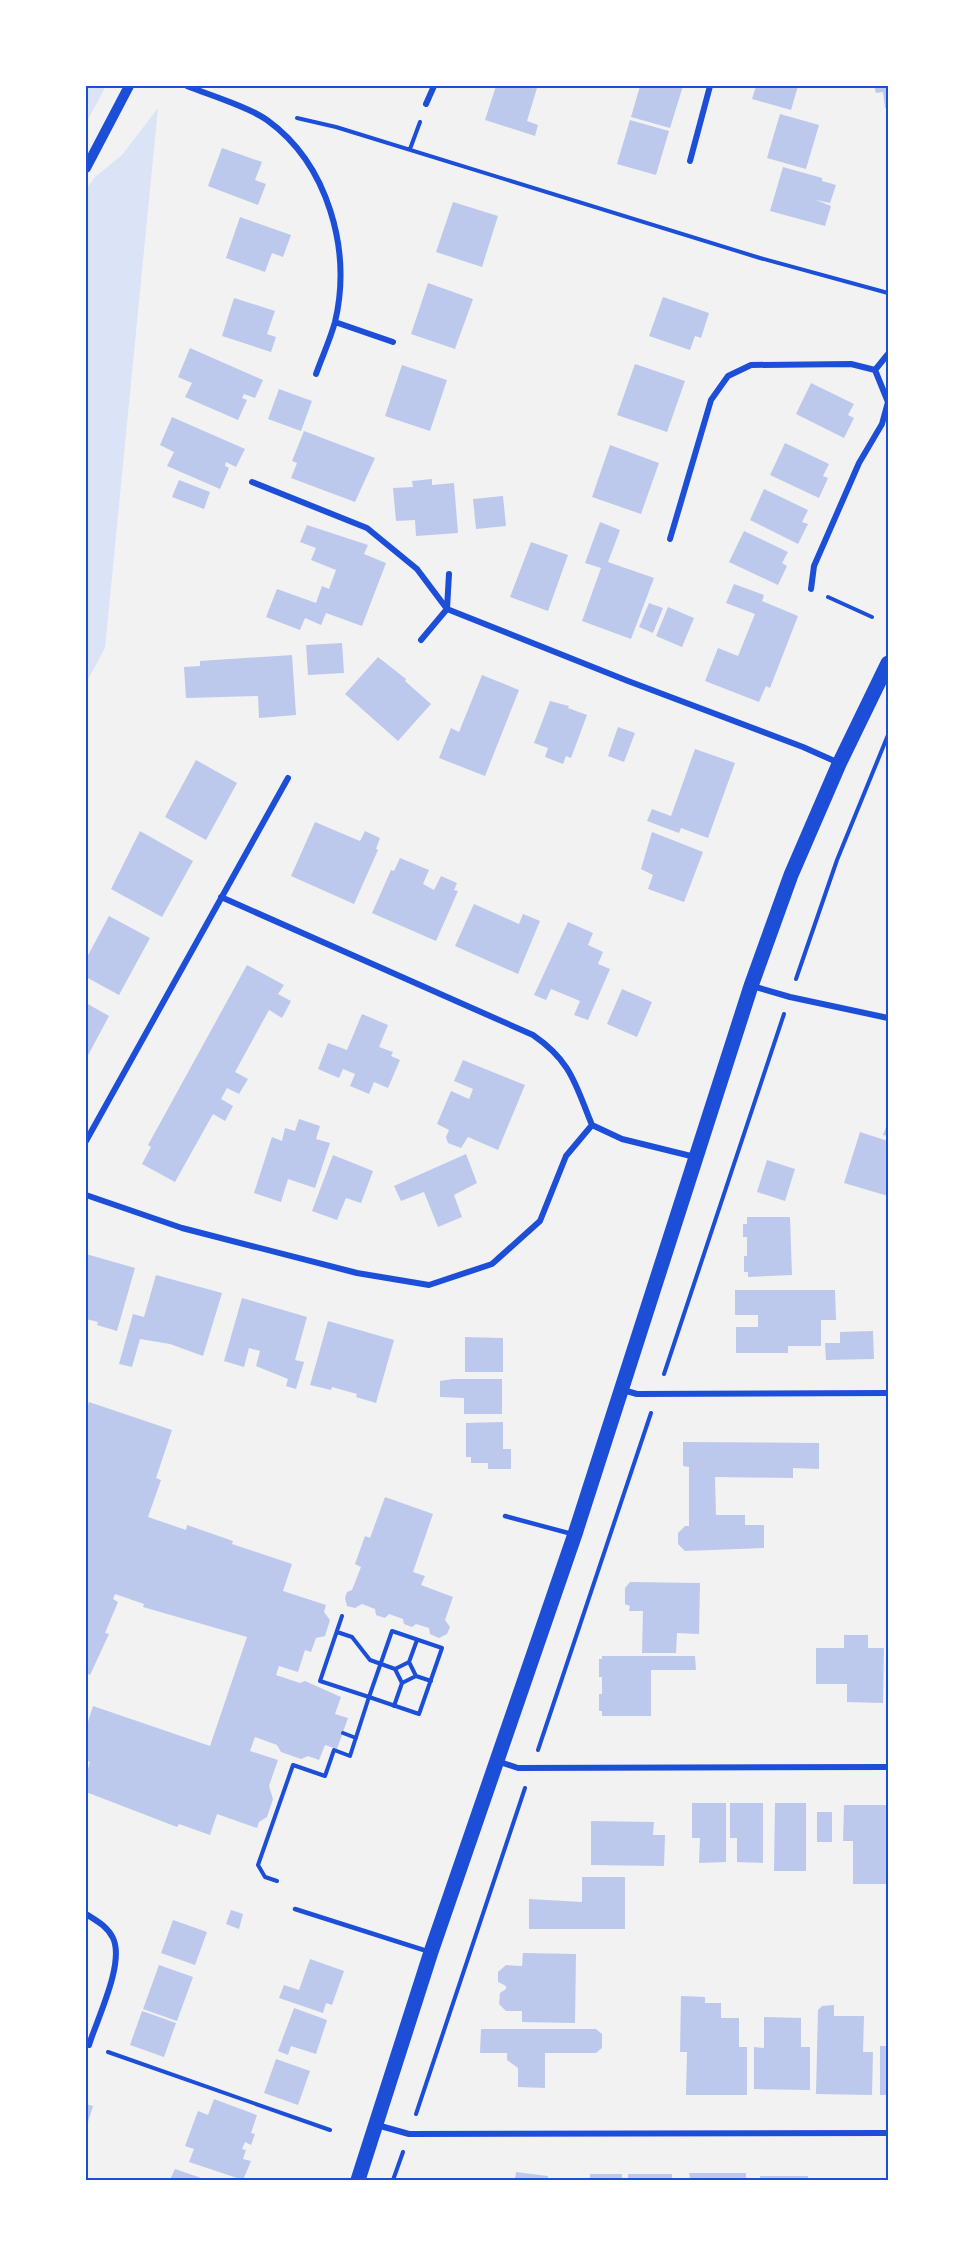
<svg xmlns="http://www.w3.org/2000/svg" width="974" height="2266" font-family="Helvetica,sans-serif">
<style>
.green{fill:#dbe4f7}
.building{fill:#bdc9ec}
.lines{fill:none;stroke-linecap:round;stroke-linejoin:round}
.path{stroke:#1d4ed8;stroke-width:4}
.service{stroke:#1d4ed8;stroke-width:4.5}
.minor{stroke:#1d4ed8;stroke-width:6}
.tertiary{stroke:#1d4ed8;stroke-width:10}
.primary{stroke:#1d4ed8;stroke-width:15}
.neatline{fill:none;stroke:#1d4ed8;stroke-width:2}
</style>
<rect width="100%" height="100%" fill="#f2f2f2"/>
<!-- green -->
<path class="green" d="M86,86H106L86,123Z
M158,108L105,648L86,683V189L95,177L122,155Z"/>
<!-- building -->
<path class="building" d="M496,86L537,88L527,121L538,125L535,136L485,120Z
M640,86H683L670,128L631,117Z
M756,86H798L791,110L752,99Z
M874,86H888V108H885L883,92L876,93Z
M780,114L819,125L806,169L767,158Z
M630,120L669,131L656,175L617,164Z
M222,148L262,162L255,180L266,184L258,205L208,186Z
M783,167L822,178V181L836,185L830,203L816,200L831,206L825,226L770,211Z
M453,202L498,216L482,267L436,252Z
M240,217L291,235L283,257L272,253L265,272L226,258Z
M428,283L473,299L455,349L411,334Z
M663,297L709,313L701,338L695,336L690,350L649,336Z
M234,298L275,311L267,334L276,337L271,352L222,336Z
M190,348L263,380L255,398L244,394L242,398L247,400L238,420L185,397L192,383L178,377Z
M635,364L685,381L667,432L617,415Z
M402,365L447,380L430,431L385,416Z
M811,383L854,404L848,415L854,418L844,438L796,414Z
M279,389L312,401L301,431L268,419Z
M172,417L245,449L236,467L226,462L225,466L229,468L220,489L167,466L174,452L160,445Z
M304,431L375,458L355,502L291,478L297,463L292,461Z
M785,443L829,464L823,476L828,478L819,498L770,475Z
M610,445L659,463L641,514L592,497Z
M432,479V485L454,483L458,533L416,536L415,520L396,521L393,488L413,487L412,481Z
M179,480L210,492L204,509L172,497Z
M764,489L808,510L802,522L808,524L798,544L750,520Z
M503,496L506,526L476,529L473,499Z
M600,522L620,530L608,562L654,578L631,639L582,621L601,568L585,563Z
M307,525L368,545L364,554L386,563L362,626L326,613L321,625L305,618L300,630L266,617L277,589L316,603L322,586L329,589L336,570L311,560L316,548L300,542Z
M744,531L788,552L782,563L787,566L778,585L729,562Z
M531,542L568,555L548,611L510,597Z
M734,584L764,595L762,601L798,616L770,688L766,686L759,702L705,681L718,648L738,656L755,614L726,603Z
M649,603L663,608L653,633L639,627Z
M668,607L694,618L682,647L656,636Z
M342,643L344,673L308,675L306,645Z
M292,655L296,715L259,718L258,696L186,698L184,667L200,666V661Z
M378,657L406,679L405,681L431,704L398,741L345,694Z
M482,675L519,690L485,776L439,758L451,728L459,732Z
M550,701L569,706L568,708L587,715L571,758L566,756L563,764L545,757L548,748L534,743Z
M618,727L635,733L624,762L608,756Z
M695,749L735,763L708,838L681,828L679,833L647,821L652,809L671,816Z
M196,760L237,783L206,840L165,817Z
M315,822L360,841L365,831L380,838L376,849L378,850L354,904L291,876Z
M140,831L193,861L162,917L111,889Z
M652,832L703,852L684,902L648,889L653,875L641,869Z
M400,858L429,870L423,884L434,890L441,876L457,883L454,890L458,891L436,941L372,913L391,870L394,871Z
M474,904L519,924L523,914L540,921L518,974L455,946Z
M109,916L150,938L119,995L86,977V959Z
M568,922L593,933L588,945L603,952L598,964L610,969L588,1020L574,1015L580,1001L551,989L546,1000L534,995Z
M247,965L284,985L278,994L291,1001L282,1018L269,1010L235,1072L248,1079L239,1094L227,1088L221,1099L233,1106L225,1121L213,1114L175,1182L142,1164L151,1147L148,1145Z
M622,989L652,1002L637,1037L607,1024Z
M86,1003L109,1016L86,1059Z
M362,1014L388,1025L379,1047L393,1052L391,1056L400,1060L388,1088L374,1082L369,1094L350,1086L355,1074L343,1069L339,1078L318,1069L328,1043L347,1050Z
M463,1060L525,1085L498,1150L468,1137L461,1148L448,1143L446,1137L449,1130L437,1124L451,1091L469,1099L473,1089L454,1081Z
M299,1119L320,1126L316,1139L330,1143L315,1188L288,1179L281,1202L254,1193L272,1137L282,1141L285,1128L295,1131Z
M888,1122V1136L883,1135Z
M860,1132L888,1141V1196L844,1183Z
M466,1154L477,1183L454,1195L462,1217L438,1227L424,1192L401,1201L394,1186Z
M333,1155L373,1171L361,1203L346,1198L337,1220L312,1211Z
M767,1160L795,1169L785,1201L757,1192Z
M747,1217H790L792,1275L748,1277V1272H744V1256H747V1237H743V1224H747Z
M86,1254L135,1268L117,1331L97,1325L98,1322L86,1319L88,1303L86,1302Z
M156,1275L222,1293L203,1356L170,1344L140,1339L132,1367L119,1364L133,1314L144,1317Z
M735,1290H835L836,1320H821V1346H788V1353H736V1327H758V1315H735Z
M242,1298L307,1317L295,1360L304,1362L296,1389L286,1386L288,1379L256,1366L260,1351L249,1348L244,1367L224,1361Z
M328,1321L394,1340L376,1403L356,1397L357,1394L332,1387L331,1390L310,1385Z
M873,1331L874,1359L826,1360L825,1343H840V1332Z
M465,1337L503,1338V1372H465Z
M453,1379H502V1414H464V1398L440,1397V1381Z
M89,1402L172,1430L156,1478L161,1480L148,1517L186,1530L187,1525L233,1541L232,1544L292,1564L283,1591L326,1605L324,1612L330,1620L325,1636L316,1638L311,1652L305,1650L298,1672L279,1666L276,1675L300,1683L305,1681L341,1697L335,1714L348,1718L337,1749L325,1745L319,1760L308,1756L301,1759L281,1752L277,1745L255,1737L250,1751L278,1760L269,1786L273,1799L267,1817L259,1822L257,1828L217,1814L210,1835L179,1824L177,1827L86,1792V1776L90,1762L86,1760V1728L93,1706L210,1746L247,1637L143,1607L144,1604L115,1594L113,1599L118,1602L105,1633L109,1634L90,1675L86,1673V1412Z
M503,1422V1449H511V1469H488V1463H471V1457H466V1423Z
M683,1442L819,1443V1469L793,1468V1478L715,1477L716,1515H745V1525H764V1548L685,1551L678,1544V1533L685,1526H689V1467L683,1466Z
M385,1497L433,1514L413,1572L425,1576L421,1585L453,1597L445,1620L450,1627L447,1634L439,1638L430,1634L429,1628L416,1624L412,1627L404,1624L403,1619L389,1614L385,1618L376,1615L375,1609L362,1604L355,1608L347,1606L345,1598L347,1592L352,1590L361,1567L355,1564L365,1536L370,1538Z
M630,1582L700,1583L699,1634L677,1633L676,1653H642L643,1611H629L630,1606L625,1604V1588Z
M844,1635H868V1648H884L883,1703L847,1702V1684H816V1648H844Z
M602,1656H695L696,1670H651V1716H602V1711H599V1694H602V1677H599V1659H602Z
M692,1803H726V1862L699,1863L700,1838H692Z
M730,1803H763V1863L737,1862V1838H730Z
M775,1803H806V1871H774Z
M844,1805H888V1884H853V1841H843Z
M817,1812H832V1842H817Z
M591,1821L654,1822L653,1835H665L664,1866L591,1865Z
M582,1877H625V1929H529V1899L582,1902Z
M231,1910L243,1914L239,1929L226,1924Z
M173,1920L207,1932L195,1965L161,1953Z
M523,1953L576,1954L575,2023L522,2022V2011H506L499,2004L500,1993L506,1989V1986L498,1982V1972L506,1965L522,1966Z
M310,1959L344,1971L332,2005L326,2003L323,2013L279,1998L284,1985L299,1990Z
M159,1965L193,1977L177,2021L143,2009Z
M681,1996L705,1997V2003H721V2018H739V2047H747V2095H686L687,2052H680Z
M834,2005V2016H864L863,2052H873L872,2095L816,2094L818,2010L822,2006Z
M294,2008L327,2020L316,2054L291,2046L288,2055L278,2051Z
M142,2011L176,2023L164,2057L130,2045Z
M764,2017L801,2018V2047H810V2090L754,2089V2047L764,2048Z
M481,2029H596L602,2034V2048L596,2053H545V2088L518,2087V2068L507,2060V2053H480Z
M880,2046H888V2095H880Z
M276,2059L310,2071L298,2105L264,2093Z
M214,2099L257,2115L251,2133L255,2134L251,2145L245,2142L242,2149L246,2150L243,2159L251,2161L243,2180L189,2162L194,2149L185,2146L198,2111L208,2115Z
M86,2104L93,2106L86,2128Z
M175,2169L207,2180H170Z
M516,2172L548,2176V2180H515Z
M689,2173H746V2180H690Z
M590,2174H622V2180H590Z
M628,2174H672V2180H628Z
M760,2176H808V2180H760Z"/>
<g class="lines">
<!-- path -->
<path class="path" d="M297,118L336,127L760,258L888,293
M410,149L420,122
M828,597L872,617
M796,979L837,860L888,735
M664,1374L784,1014
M392,1631L442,1648L419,1714L369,1697Z
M337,1632L352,1637L370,1660L395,1669L409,1662L417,1640
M409,1662L416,1676L431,1681
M395,1669L402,1683
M394,1706L402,1683L416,1676
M343,1733L356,1738
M538,1750L651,1413
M277,1881L265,1877L258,1865L293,1765L325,1776L334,1750L350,1756L369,1697L320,1681L342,1616
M108,2052L330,2130
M416,2114L525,1788
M393,2180L403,2152"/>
<!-- service -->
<path class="service" d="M505,1516L572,1534
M295,1909L430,1952"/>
<!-- minor -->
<path class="minor" d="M187,86C209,95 249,107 267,120C328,164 352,250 335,322C330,340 322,357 316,374
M426,104L434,86
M690,161L710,86
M335,322L393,342
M252,482L367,528L417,569L447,609L628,681L803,747L839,763
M670,539L711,400L728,376L751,365L851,364L875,370
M811,589L814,566L859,463L882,424L888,402L875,370L888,354
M421,640L447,609L449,574
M221,897L533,1035C572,1062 575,1084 592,1125L622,1139L695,1157
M752,986L790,997L888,1018
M86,1141L288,778
M86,1195L182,1228L357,1273L429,1285L492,1264L540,1221L566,1156L592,1125
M623,1390L637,1394L888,1393
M497,1761L518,1768L888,1767
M86,1914C97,1921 107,1926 113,1938C125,1963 97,2019 89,2045
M377,2125L409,2134L888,2133"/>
<!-- tertiary -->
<path class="tertiary" d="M86,168L129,86"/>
<!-- primary -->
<path class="primary" d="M358,2180L431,1952L575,1534L751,986L791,875L839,764L888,663"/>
</g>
<!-- border -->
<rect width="974" height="2266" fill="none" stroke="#ffffff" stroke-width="174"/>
<rect x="87" y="87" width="800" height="2092" class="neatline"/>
</svg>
